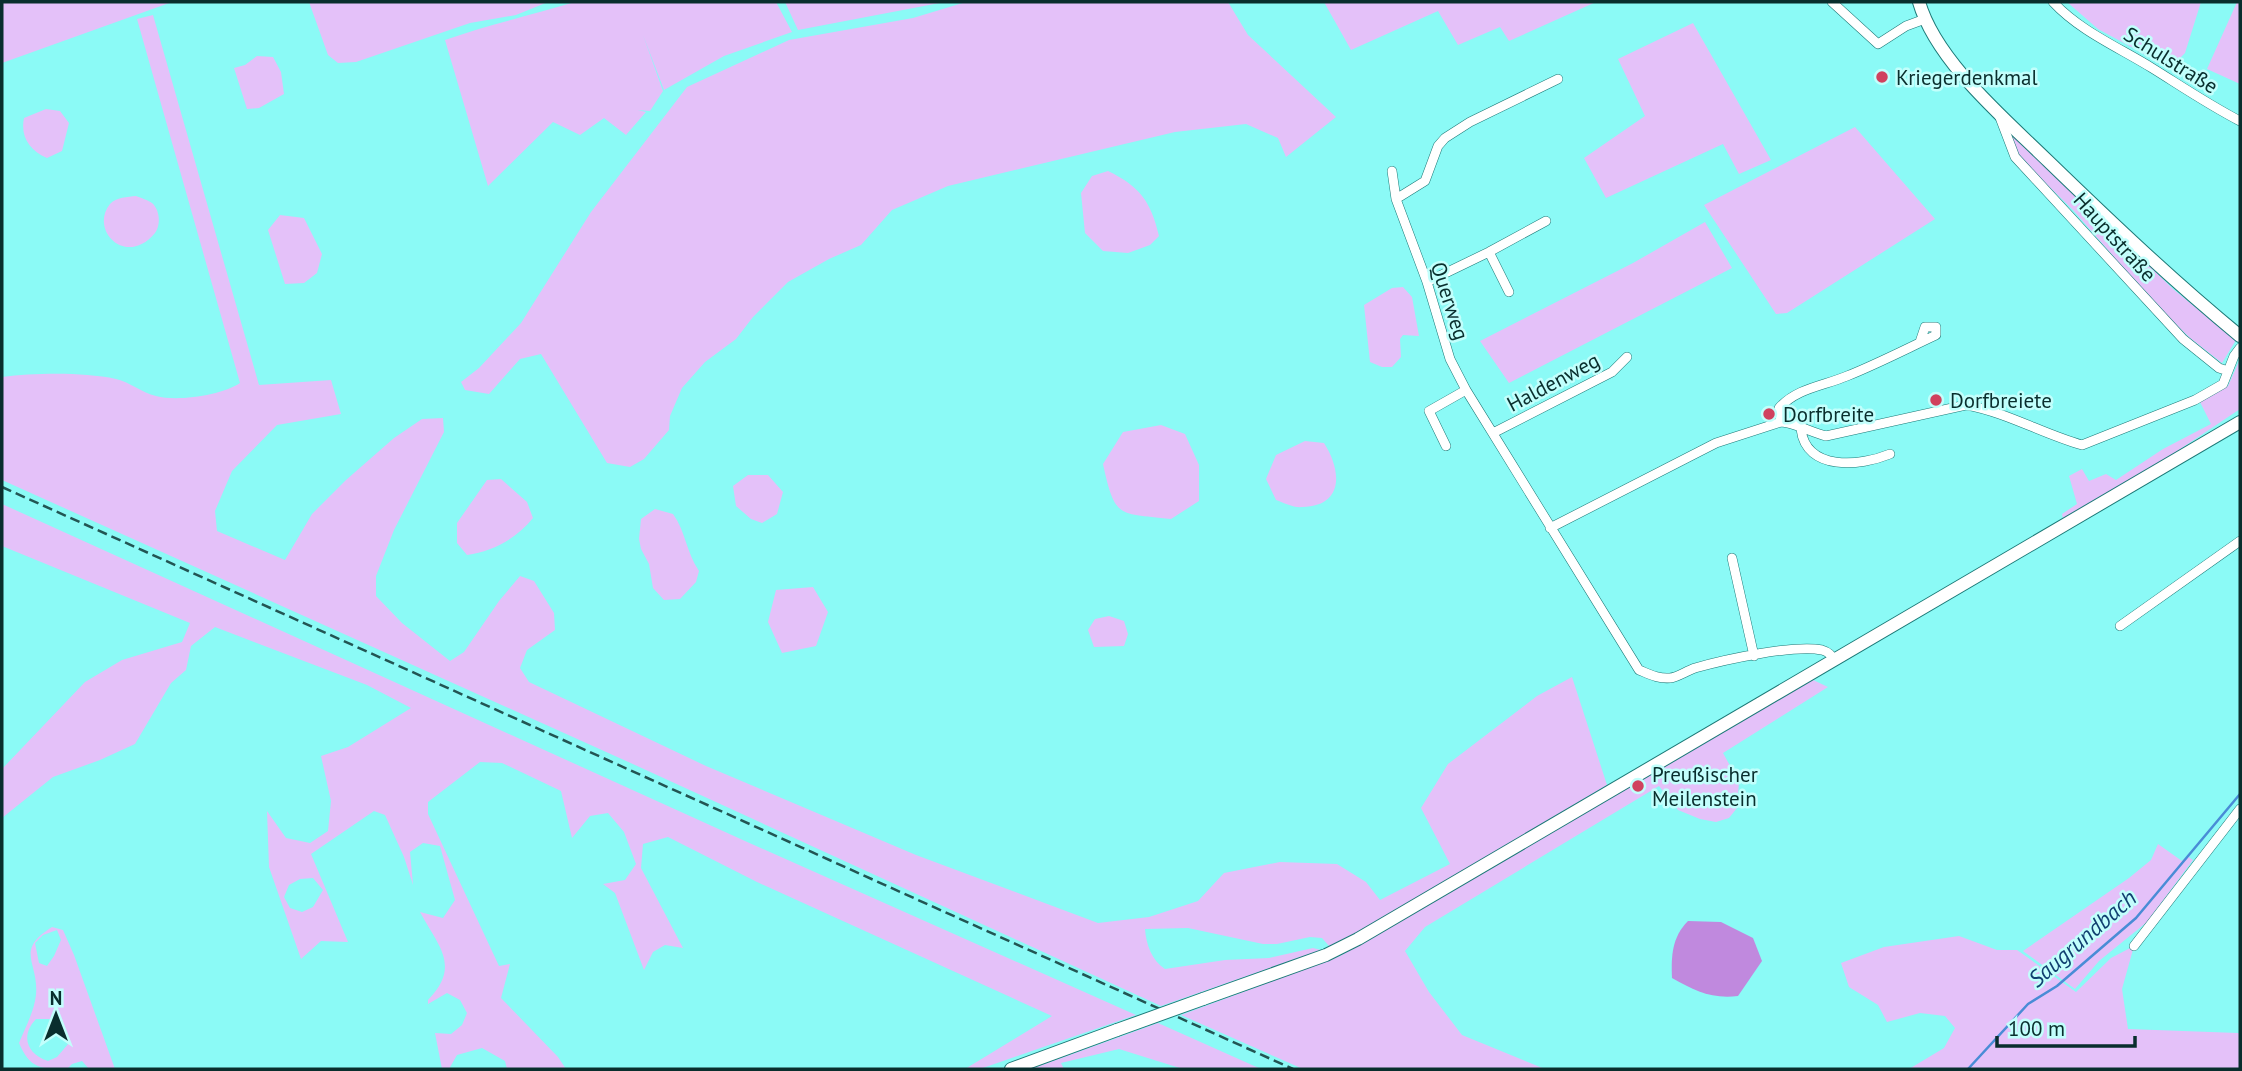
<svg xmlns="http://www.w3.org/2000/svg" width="2242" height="1071" font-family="'PT Sans',sans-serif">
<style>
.green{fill:#e4c1f9;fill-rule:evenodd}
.forest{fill:#c089de}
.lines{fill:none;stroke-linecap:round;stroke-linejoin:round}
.stream{stroke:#498cd6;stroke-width:2.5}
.minor-casing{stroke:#1c7977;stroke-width:10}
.secondary-casing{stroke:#1c7977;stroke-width:14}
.minor{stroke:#fff;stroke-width:9}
.secondary{stroke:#fff;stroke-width:12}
.rail{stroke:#225553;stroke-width:2.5;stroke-dasharray:10 5;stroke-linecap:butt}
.secondary-bridge-casing{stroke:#1c7977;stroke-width:14;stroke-linecap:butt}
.secondary-bridge{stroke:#fff;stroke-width:12}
.poi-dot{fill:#d0415e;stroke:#c2fffc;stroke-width:2.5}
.labels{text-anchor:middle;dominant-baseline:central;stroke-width:5;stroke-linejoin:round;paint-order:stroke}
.street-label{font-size:21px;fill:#092e2d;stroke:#c2fffc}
.poi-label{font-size:21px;fill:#092e2d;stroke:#c2fffc;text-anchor:start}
.water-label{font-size:23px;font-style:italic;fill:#114071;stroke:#c2fffc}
</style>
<rect width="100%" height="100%" fill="#8bfaf6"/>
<!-- green -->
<path class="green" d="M2,2H172L2,63Z
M309,2H548L516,15L470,23L356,62L338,63L328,55Z
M575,2H776L792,32L724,56L664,90L643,35L663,91L650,111L638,110L646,112L626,135L604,118L580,135L553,122L488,186L445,40C487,25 532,15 575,2Z
M785,2H945L798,30Z
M966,2H1228L1248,35L1336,117L1286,157L1278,138L1246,124L1175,132L948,186L892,210L861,245L829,259L788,282L753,317L736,339L705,362L682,388L670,416L669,430L644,459L630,467L607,463L541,354L520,359L489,394L465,390L461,382L479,368L521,323L591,212L687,87L789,40L913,18Z
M1324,2H1596L1509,41L1500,27L1458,45L1438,11L1351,50Z
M2067,2H2201L2185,53L2170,68L2098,29Z
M2237,2H2240V84L2207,69Z
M153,15L259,385L331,380L341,414L277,425L232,471L215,511L217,531L285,560L312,514L346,480L394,438L422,419L443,418L444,432L394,530L376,576V596L402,623L450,661L464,652L499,601L520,576L534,581L554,613L555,630L527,650L520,668L529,682L706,766L916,855L1098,923L1149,917L1198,901L1224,873L1280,862L1337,864L1366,882L1380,900L1450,864L1421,808L1448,764L1537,696L1572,677L1607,785L1407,905L1330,947L1322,938L1310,937L1277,944H1263L1188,928L1145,929C1146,944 1152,961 1165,969L1225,960L1269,958L1313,948L1321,950L1161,1006L635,765L2,480V377C36,373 82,372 116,379C130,382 142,393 156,396C178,402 222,395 240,383L137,19Z
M1693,23L1771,160L1739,174L1723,144L1606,198L1584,158L1645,116L1618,59Z
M257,56L273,57L281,72L284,94L259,108L247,109L234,68L245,65Z
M46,109L60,111L69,123L62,151L47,158C30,151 20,137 24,118Z
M1855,127L1935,219L1787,313L1776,314L1704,205Z
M2008,127L2173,289L2236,340L2222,363L2190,338L2155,304L2073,210L2016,154Z
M1108,171C1139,186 1151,201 1159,236L1150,245L1128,253L1103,251L1085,233L1081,193L1092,176Z
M136,196C141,198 148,200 152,203C160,210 161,225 155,233C126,268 89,230 110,204C116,197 128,197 136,196Z
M280,215L304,218L322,254L317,273L304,283L285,284L268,230Z
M1705,222L1732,268L1509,383L1480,341L1633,263Z
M1403,287L1412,297L1419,336L1403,335L1400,339L1401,357L1392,367H1382L1370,362L1364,305L1392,288Z
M2240,359V409L2140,476L2063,519L2062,514L2077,504L2069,476L2082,469L2089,481L2106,474L2116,480L2163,449L2211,424L2200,402L2228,386Z
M1161,425L1185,434L1199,465V501L1171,519C1118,513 1115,519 1103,464L1123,432Z
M1305,441L1324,443C1342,471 1344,506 1302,507C1294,508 1284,503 1276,500L1266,479L1276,455Z
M748,475H768L783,492L777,514L762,523L751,519L736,506L733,486Z
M501,479L527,502L533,518C516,539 493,551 467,555L457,543V523L487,480Z
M2,504L745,841L1136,1015L980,1069H965L1052,1016L757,882L668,837L643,844L641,868L683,948L665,945L653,952L644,970L615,893L603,884L625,880L636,864L624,832L608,813L590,816L572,838L561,791L502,763L480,762L428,802V814L499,966L510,964L501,998L558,1057L566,1069H507L505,1061L482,1048L457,1055L449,1069H442L435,1033L451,1034L462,1025L467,1013L460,1000L447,993L428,1004V1000C461,966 439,947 420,912L443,918L455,900L440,846L423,843L410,852L413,885L404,857L385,815L374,811L311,854L348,942L321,941L301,959L269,867L267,811L286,838L310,843L328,831L331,801L321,756L348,747L411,708L367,685L215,627L191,646L186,670L171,683L135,744L100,760L53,777L2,818V769L85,682L122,660L182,642L190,623L2,546ZM313,878L323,890L313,907L302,912L290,908L284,897L289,885L300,879Z
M655,509L673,514C686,532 686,552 699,571L696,582L680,599L664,600L653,588L649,564L641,549L639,539L641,519Z
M813,587L828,612L816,646L782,653L768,622L776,590Z
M1109,616L1124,621L1128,634L1124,646L1094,647L1088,630L1095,619Z
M1811,679L1828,687L1723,753L1739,782L1737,808L1729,818L1716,822L1700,819L1678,810L1659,786L1425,927L1405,951L1429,992L1462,1035L1545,1069H1303L1181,1015L1340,956Z
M2158,844L2182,861L2187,856L2193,860L2147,922L2099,961L2075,989L2023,951L2129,878L2151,860Z
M52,927L63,930L74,955L115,1069H89L82,1061L72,1064L67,1069C41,1069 30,1069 19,1043C25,1028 34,1012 36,995C39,962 14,951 52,927ZM57,930L61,940L54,956L47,966L39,963L35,943L43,935ZM36,1019H51L67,1032L69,1043L57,1057L48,1061C27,1054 20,1036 36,1019Z
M1959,936L1997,950H2017L2076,992L2111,958L2134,946L2122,989L2128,1029L2238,1033L2240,1034V1069H1909L1944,1048L1955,1028L1945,1016L1920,1013L1887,1022L1878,1005L1849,987L1841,963L1884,947Z
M1158,1023L1261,1069H1183L1119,1049L1061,1063L1064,1069H1031Z"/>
<!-- forest -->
<path class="forest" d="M1688,921L1721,922L1753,938L1762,961L1738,996C1711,999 1695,991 1672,978C1671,956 1672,937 1688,921Z"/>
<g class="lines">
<!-- stream -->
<path class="stream" d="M1968,1069L2028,1004L2057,986L2136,918L2240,794"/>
<defs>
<path id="minor" d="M1832,2L1878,44L1906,26L1925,19
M2053,2C2080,31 2118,47 2152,68C2181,86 2209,105 2240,121
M1999,115L2015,157L2183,339L2219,368L2228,371
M1392,171L1396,199L1427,282L1450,359L1466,390L1639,670C1649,674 1658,679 1670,678C1678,677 1686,671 1695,668C1723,660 1795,644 1822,650C1829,652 1831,655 1834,660
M1396,199L1425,181L1438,146L1445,138L1470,122L1558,79
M1489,252L1509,292
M1427,282L1489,252L1546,221
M1781,422L1779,408C1797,388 1823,386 1847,376C1877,364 1906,349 1936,335V327H1925L1920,342
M1801,429C1806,472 1861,466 1890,454
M1493,433L1612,372L1627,357
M1446,446L1429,411L1466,390
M1550,528L1716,443L1781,422C1792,422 1813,433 1826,436L1966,405C2006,412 2043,434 2082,445L2195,400L2223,384L2234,356L2240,348
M1732,558L1754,656
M2120,626L2240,541
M2134,946L2240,809"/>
<path id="secondary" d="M1919,2C1936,61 2004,118 2048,161C2110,221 2173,281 2240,336
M1203,999L1326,955L1358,939L2240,422
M1011,1069L1117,1030"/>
</defs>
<!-- minor casing -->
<use href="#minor" class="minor-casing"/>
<!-- secondary casing -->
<use href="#secondary" class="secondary-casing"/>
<!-- minor -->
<use href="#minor" class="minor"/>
<!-- secondary -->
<use href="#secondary" class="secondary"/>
<!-- rail -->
<path class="rail" d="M2,487L1293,1069"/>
<defs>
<path id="secondary-bridge" d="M1117,1030L1203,999"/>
</defs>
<!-- secondary-bridge casing -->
<use href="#secondary-bridge" class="secondary-bridge-casing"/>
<!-- secondary-bridge -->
<use href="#secondary-bridge" class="secondary-bridge"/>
</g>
<!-- markers -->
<g class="poi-dot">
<circle cx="1882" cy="77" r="7"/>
<circle cx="1936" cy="400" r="7"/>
<circle cx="1769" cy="414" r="7"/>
<circle cx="1638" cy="786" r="7"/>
</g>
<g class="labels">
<!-- street labels -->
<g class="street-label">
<text transform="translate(2171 60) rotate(32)">Schulstraße</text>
<text transform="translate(2115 237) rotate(48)">Hauptstraße</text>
<text transform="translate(1450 301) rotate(72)">Querweg</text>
<text transform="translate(1553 382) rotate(-28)">Haldenweg</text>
</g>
<!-- poi labels -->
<g class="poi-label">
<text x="1896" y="77">Kriegerdenkmal</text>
<text x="1950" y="400">Dorfbreiete</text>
<text x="1783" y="414">Dorfbreite</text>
<text x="1652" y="774">Preußischer<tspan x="1652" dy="24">Meilenstein</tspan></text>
</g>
<!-- water labels -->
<g class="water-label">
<text transform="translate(2082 938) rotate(-41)">Saugrundbach</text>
</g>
</g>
<!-- border -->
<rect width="2242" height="1071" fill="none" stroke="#092e2d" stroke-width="7"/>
<!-- north arrow -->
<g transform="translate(56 1015)" stroke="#c2fffc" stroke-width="5" paint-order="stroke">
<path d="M0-5L12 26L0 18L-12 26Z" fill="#092e2d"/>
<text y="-10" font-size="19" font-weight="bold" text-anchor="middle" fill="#092e2d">N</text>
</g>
<!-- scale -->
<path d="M1997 1036v10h138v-10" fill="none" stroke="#092e2d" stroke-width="3.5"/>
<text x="2008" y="1036" font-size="21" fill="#092e2d" stroke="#c2fffc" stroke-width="5" paint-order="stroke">100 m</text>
</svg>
